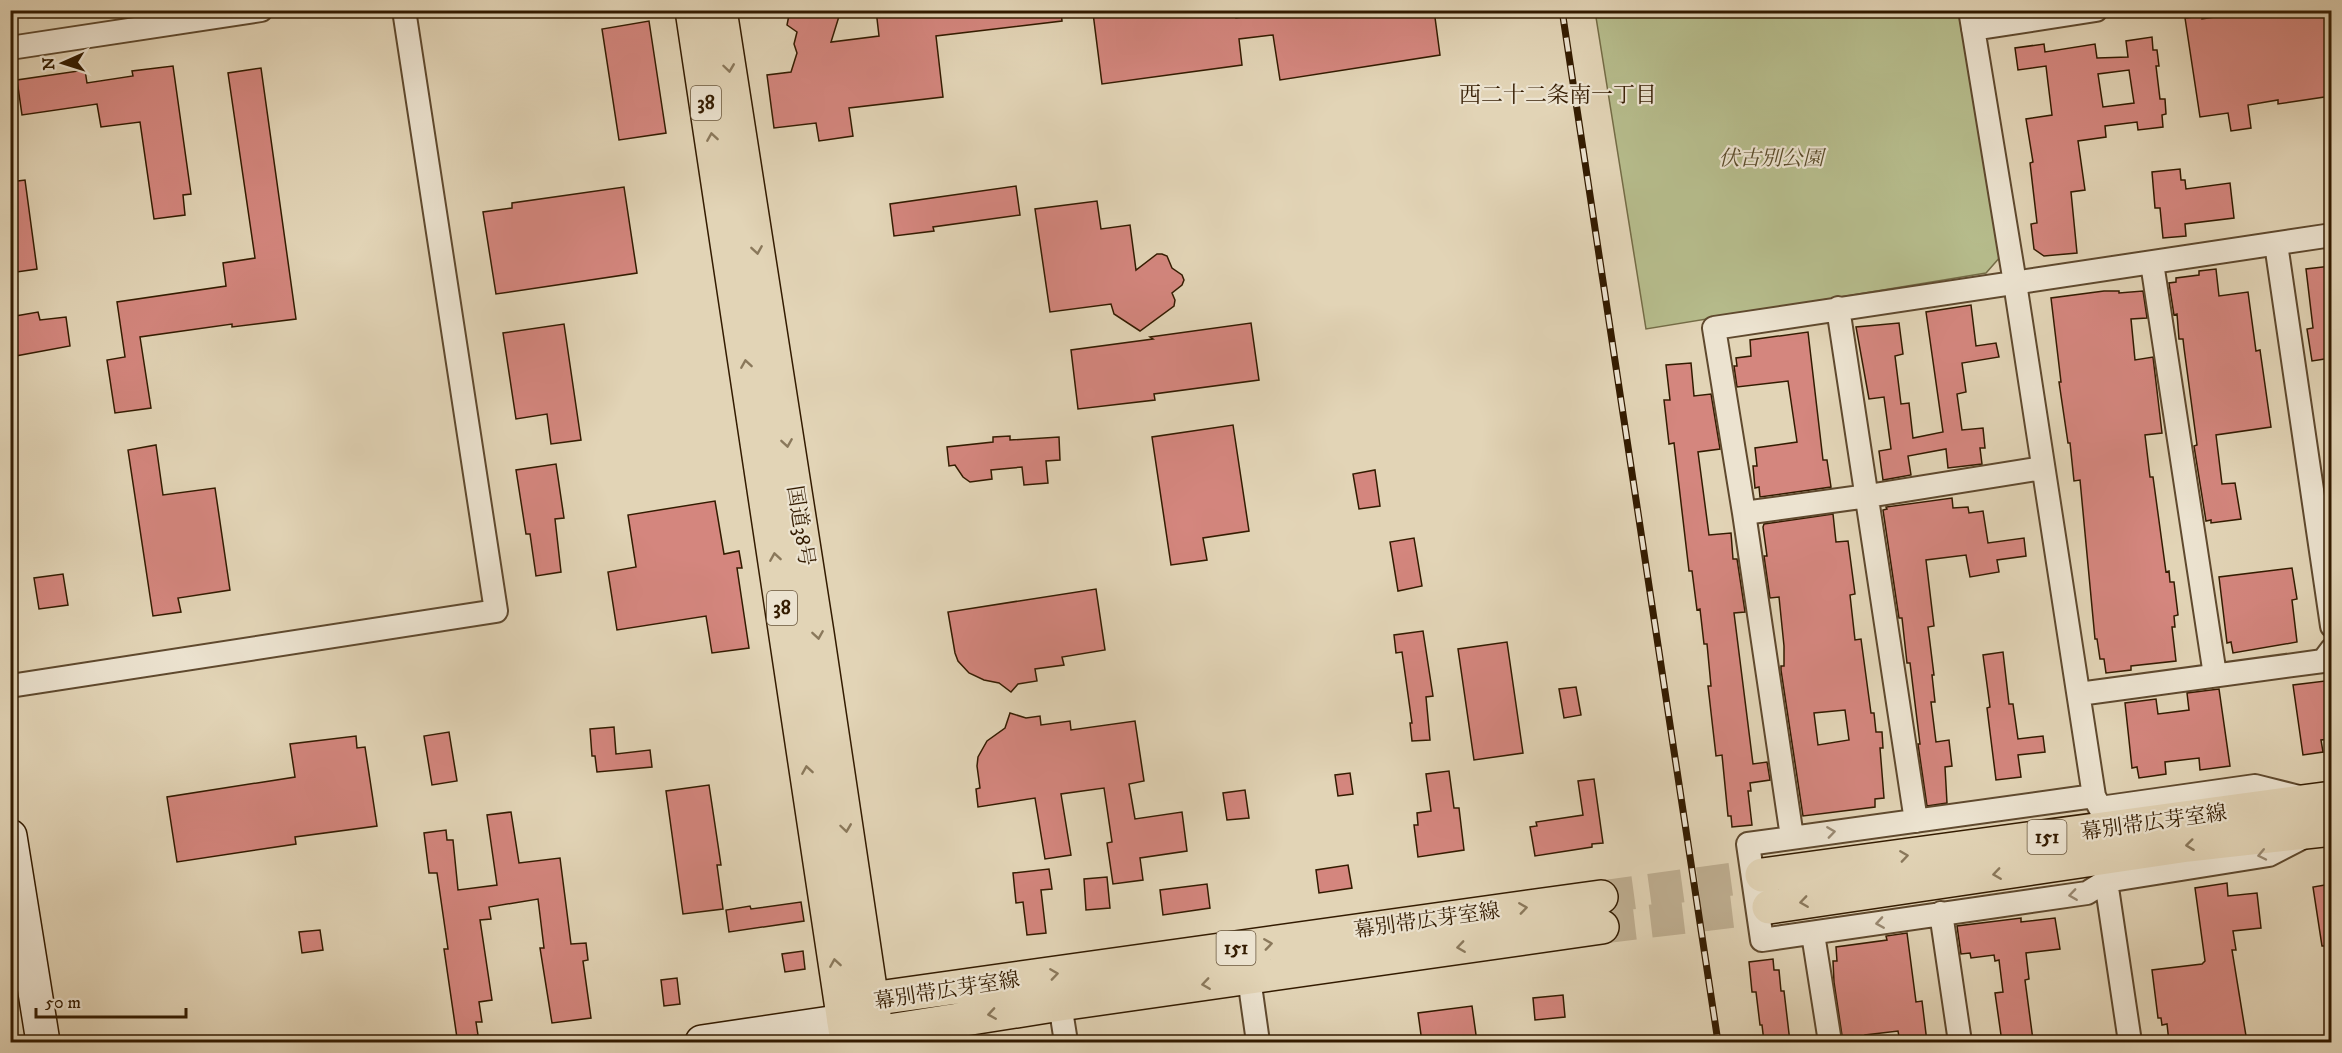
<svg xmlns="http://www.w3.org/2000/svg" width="2342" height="1053" font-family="'IM FELL DW Pica','Noto Serif JP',serif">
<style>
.green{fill:#b6bc8c;stroke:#746c46;stroke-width:1.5}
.building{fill:#d4867e;stroke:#331b00;stroke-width:1.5;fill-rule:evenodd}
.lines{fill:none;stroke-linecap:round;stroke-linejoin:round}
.primary-tunnel{stroke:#bfaf92;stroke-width:33;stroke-dasharray:33 16;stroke-linecap:butt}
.street-casing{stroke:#5f492e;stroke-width:26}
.secondary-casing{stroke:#331b00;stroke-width:36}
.primary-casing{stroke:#331b00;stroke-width:36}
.highway-casing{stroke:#331b00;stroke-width:36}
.street{stroke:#ece3d0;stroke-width:22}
.secondary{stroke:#ece3d0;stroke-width:33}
.primary{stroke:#e2d4b6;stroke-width:33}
.highway{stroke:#e2d4b6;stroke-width:33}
.rail-casing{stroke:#331b00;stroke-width:7}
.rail{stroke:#ece3d0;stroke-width:4.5;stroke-dasharray:14;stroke-linecap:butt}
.oneway{stroke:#8a785b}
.oneway2{stroke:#998972}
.labels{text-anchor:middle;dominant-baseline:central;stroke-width:4.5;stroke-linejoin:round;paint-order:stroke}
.shield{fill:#ece3d0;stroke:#6a573e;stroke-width:1.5}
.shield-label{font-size:20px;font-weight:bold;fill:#331b00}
.park-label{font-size:21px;font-style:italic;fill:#5a4b2a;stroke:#ece3d0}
.street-label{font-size:21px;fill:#331b00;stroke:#ece3d0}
.neighbourhood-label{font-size:22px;fill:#331b00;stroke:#ece3d0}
</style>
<rect width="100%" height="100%" fill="#e2d4b6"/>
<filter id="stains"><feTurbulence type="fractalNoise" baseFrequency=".00333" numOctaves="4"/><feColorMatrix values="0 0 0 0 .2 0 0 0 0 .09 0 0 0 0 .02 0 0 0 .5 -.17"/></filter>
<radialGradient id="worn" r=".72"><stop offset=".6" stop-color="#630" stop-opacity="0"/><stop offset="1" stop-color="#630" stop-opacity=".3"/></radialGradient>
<!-- green -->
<path class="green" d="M1595,11H1962L2001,256L1986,273L1646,329Z"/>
<!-- building -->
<path class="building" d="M790,10H841L831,42L879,36L876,10H1061L1062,21L936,36L943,97L849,108L853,136L819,141L816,123L774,128L767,75L791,72L797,53L794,44L797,32L787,25Z
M1110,10H1235L1236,18L1270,13V10H1434L1440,55L1280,80L1273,35L1239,39L1242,65L1102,84L1093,13Z
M2314,10H2331V96L2278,104V100L2248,105L2251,128L2231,131L2228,113L2200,117L2185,18L2202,16V19L2242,13L2243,16L2272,12V17Z
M649,21L666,133L619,140L602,29Z
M2152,37L2153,50H2157L2159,66H2156L2160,99H2165L2166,114L2162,115L2163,127L2138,130L2137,122L2105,126L2106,137L2078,141L2085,190L2071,192L2077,253L2044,256L2034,249L2031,224L2037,223L2030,163L2033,162L2026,119L2052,115L2048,83L2046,66L2018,70L2015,48L2044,44L2045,52L2095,44L2097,58L2128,57L2126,41ZM2129,70L2134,103L2103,107L2098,74Z
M173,66L191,194L183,195L185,215L154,219L140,122L101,127L97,104L22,115L17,80L85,70L87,83L133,76L132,71Z
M261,68L296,319L232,327V324L140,337L151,408L115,413L107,360L125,357L117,302L226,286L223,263L255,258L228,73Z
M2180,169L2181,180H2185L2186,189L2230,183L2234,218L2185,224L2186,236L2163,238L2160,208H2155L2152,172Z
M25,180L37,269L10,273V182Z
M1016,186L1020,215L933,227L934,231L894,236L890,204Z
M624,187L637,273L496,294L483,212L512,208V203Z
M1097,201L1101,229L1130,225L1136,270L1157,254H1162L1167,256L1172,268L1182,275L1184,280L1182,285L1172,293L1175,300L1174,306L1140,331L1114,314L1111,304L1050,312L1035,209Z
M2331,266V314L2328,315L2331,358L2312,361L2307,329L2313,328L2306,269Z
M2216,269L2219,296L2248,292L2256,351L2260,350L2271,427L2216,435L2222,484L2235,483L2241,519L2211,523V520L2206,521L2194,446L2197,445L2184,348L2183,339H2179L2177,314L2174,315L2169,283L2176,282V278L2199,275V271Z
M2104,291H2119V293L2143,291L2147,318L2131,319L2135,360L2153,357L2162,433L2145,435L2150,477H2153L2166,572L2169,571L2170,582H2174L2178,615L2174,616L2175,627H2172L2176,661L2131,666V670L2106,673L2104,659H2100L2097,639H2095L2080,480L2074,481L2070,443H2068L2059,382H2061L2051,298Z
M1971,305L1976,346L1996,343L1999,357L1962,363L1966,392L1957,394L1962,430L1983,428L1985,448H1980L1982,464L1948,468L1946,449L1908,456L1911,475L1883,480L1879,451L1891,449L1884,397L1869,399L1856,327L1899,323L1903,354L1895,356L1901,404L1909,403L1913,438L1943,432L1926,312Z
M38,312L40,320L66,317L70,346L10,357V317Z
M1251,323L1259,380L1154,394L1155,400L1078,409L1071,350L1153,339L1150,337Z
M564,324L581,440L551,444L547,414L516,419L503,333Z
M1808,332L1823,460H1827L1831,487L1760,497L1759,487L1755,488L1753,466H1757L1755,448L1797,442L1788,381L1737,387L1734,366H1737L1736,358L1751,356L1750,340Z
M1691,363L1694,396L1711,394L1720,449L1698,452L1709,535L1731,533L1733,559H1737L1745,612L1734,613L1753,764L1767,762L1770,780L1750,783L1751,791H1748L1752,825L1732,827L1731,816H1728L1722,755L1716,756L1708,686H1711L1707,644H1704L1700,609L1697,610L1692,571H1689L1674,443L1669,444L1664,400H1670L1666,365Z
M1233,425L1249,531L1203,538L1207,560L1171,565L1152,437Z
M1010,436V440L1059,437L1060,460L1046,461L1048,483L1024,485L1022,467L991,470L992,479L970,482L963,477L955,465L949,466L947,447L993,442V437Z
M156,445L163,495L215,488L230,590L178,598L181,612L153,616L128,450Z
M556,464L564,518L555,519L561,572L536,576L530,534H526L516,470Z
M1375,470L1380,506L1359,509L1353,474Z
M1952,498L1953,508L1968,507L1969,513L1983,511L1988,543L2024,538L2026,556L1997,560L1999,572L1970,577L1966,555L1926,560L1934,626L1928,627L1934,675H1932L1935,702H1931L1936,742L1949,740L1952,766L1945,767L1947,803L1927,806L1918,744H1920L1910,663H1907L1902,618H1899L1883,510L1887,509L1886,507Z
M715,501L724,554L739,551L742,568H737L749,648L712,653L706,616L617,630L608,572L636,567L628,515Z
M1833,514L1836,542L1848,541L1855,594L1850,595L1855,640L1861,639L1871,713H1874L1876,732H1882L1883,748H1880L1884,798L1875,799V807L1803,816L1781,670V666H1784V646L1779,597L1770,598L1764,556H1767L1763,527L1764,524ZM1845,710L1849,740L1818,745L1814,713Z
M1414,538L1422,586L1398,591L1390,542Z
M2292,568L2297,599L2292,600L2297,642L2233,653L2231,642L2227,643L2219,577Z
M63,574L68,605L39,609L34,578Z
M1096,589L1105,650L1062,657L1064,665L1035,669L1037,681L1018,684L1011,692L999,683L984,680L969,673L958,661L955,653L948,612Z
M1423,631L1433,696L1426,697L1430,740L1412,741L1410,723H1412L1402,652L1396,653L1394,635Z
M1507,642L1523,753L1474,760L1458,649Z
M2003,652L2009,704H2013L2018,739L2043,736L2045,752L2018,755L2021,777L1996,780L1987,708L1990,707L1983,655Z
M2325,681L2331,739L2321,740L2323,752L2303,755L2293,685Z
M1576,687L1581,715L1564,718L1559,689Z
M2219,689L2230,766L2200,770L2199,758L2165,762L2166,774L2139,778L2137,767L2132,768L2125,703L2156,699L2158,714L2189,710L2187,693Z
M1010,713L1026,718L1040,716L1041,725L1070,721L1071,730L1135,721L1144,781L1129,784L1135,819L1182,812L1187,851L1140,858L1143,880L1113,884L1107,843L1112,842L1104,788L1061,794L1071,855L1045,859L1035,798L978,807L976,789L980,788L977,766L978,757L987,741L1005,728Z
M614,727L616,754L650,750L652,767L597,772L595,756H592L590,729Z
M449,732L457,781L432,785L424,736Z
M356,736L357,748L365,747L377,826L295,837L296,844L177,862L167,797L295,777L290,744Z
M1449,771L1454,808H1459L1464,850L1418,857L1414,825H1418L1417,813L1431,811L1426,774Z
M1350,773L1353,794L1338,796L1335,775Z
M1594,779L1603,843L1592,844V847L1535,856L1530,827L1537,826L1536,822L1583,815L1578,781Z
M709,785L721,865H717L723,909L683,914L666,791Z
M1245,790L1249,818L1227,820L1223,793Z
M511,812L519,863L560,858L571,944L586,943L588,960L583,961L591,1018L552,1023L540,948H544L538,899L489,907L491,919L480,920L492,1000L479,1002L482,1022H476L478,1035L457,1038L444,949H448L437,873H429L424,833L446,830L447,840H453L458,890L497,885L487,815Z
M1348,865L1352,888L1319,893L1316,870Z
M1049,869L1052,889L1041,890L1046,933L1027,935L1023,902L1016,903L1013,873Z
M1107,877L1110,908L1086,910L1084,879Z
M2227,883L2228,896L2257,893L2261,928L2233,931L2236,950H2232L2247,1042H2169L2167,1024L2162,1025L2161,1018H2158L2152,970L2202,964L2205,961L2195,888Z
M1207,884L1210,908L1163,915L1160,890Z
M2331,884V946H2322L2313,887Z
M801,902L804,921L729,932L726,910L750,906L751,909Z
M2021,918V922L2055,918L2060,949L2026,953L2029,979L2025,980L2033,1040L2002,1042L1995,993L2003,992L1999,960L1995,961L1994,955L1971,958L1970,953L1961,954L1957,926Z
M320,930L323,950L302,953L299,932Z
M1907,933L1916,1002L1922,1001L1927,1042H1900L1898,1031L1865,1035V1042H1843L1834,982L1833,961H1837L1836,947L1887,940L1886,936Z
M803,951L805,969L785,972L782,954Z
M1773,959L1774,970H1779L1781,991H1784L1790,1042H1764L1762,1025H1760L1756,992H1752L1749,962Z
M677,978L680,1004L664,1006L661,980Z
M1563,995L1565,1017L1535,1020L1533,998Z
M1472,1006L1477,1042H1422L1418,1013Z"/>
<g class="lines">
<!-- primary-tunnel -->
<path class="primary-tunnel" d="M1601,897L1762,875
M1602,927L1769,907"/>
<defs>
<path id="street" d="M1970,10L2015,283L2094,796
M1973,29L2096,10
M10,48L261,10
M2276,244L2332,626
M2152,263L2215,675
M1838,308L1916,821
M1744,513L1868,496L2043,468
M10,686L496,611L404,10
M2079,694L2323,661L2332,649
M2299,797L2255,786L2100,808L2094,796L1748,844L1762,940L2087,893L2106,881L2269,855L2300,839
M1792,837L1744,513L1714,328L2332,235
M2106,881L2130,1042
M1941,913L1960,1042
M1813,934L1830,1042
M1249,978L1258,1042
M1060,1004L1066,1042"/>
<path id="secondary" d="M10,836L43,1042
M702,1042L844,1021"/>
<path id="primary" d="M1762,875L2332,798
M1601,897L871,999L844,1021L876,1033L1060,1004L1602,927
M1769,907L2188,845L2332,829"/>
<path id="highway" d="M692,10L847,1042
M720,10L817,633L878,1042"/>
</defs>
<!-- street casing -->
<use href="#street" class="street-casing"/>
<!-- secondary casing -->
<use href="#secondary" class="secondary-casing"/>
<!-- primary casing -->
<use href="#primary" class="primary-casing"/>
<!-- highway casing -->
<use href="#highway" class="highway-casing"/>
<!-- street -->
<use href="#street" class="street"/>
<!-- secondary -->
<use href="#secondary" class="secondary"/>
<!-- primary -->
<use href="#primary" class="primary"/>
<!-- highway -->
<use href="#highway" class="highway"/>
<defs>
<path id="rail" d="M1562,10L1718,1042"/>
</defs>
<!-- rail casing -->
<use href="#rail" class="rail-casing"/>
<!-- rail -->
<use href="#rail" class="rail"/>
</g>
<!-- one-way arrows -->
<defs><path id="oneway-chevron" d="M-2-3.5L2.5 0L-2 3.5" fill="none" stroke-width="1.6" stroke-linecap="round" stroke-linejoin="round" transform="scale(1.5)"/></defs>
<g class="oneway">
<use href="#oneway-chevron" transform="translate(729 68) rotate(82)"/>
<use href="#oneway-chevron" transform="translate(712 137) rotate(-99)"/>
<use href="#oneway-chevron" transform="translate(757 250) rotate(81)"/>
<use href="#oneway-chevron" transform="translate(746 364) rotate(-99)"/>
<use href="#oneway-chevron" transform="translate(787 443) rotate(81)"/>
<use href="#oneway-chevron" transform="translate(775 557) rotate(-99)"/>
<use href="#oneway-chevron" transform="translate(818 635) rotate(81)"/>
<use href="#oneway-chevron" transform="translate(807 770) rotate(-99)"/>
<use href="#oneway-chevron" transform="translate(846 828) rotate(82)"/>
<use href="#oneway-chevron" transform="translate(2190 845) rotate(173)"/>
<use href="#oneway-chevron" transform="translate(1904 856) rotate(-8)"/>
<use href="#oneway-chevron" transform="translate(1997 874) rotate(172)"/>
<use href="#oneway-chevron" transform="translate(1804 902) rotate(172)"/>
<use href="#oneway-chevron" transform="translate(1523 908) rotate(-8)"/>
<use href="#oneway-chevron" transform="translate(1268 944) rotate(-8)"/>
<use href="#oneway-chevron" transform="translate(1461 947) rotate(172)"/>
<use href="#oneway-chevron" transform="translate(835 963) rotate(-99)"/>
<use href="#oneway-chevron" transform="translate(1054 974) rotate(-8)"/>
<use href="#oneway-chevron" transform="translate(1206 984) rotate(172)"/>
<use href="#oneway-chevron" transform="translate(992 1014) rotate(171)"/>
</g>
<g class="oneway2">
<use href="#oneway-chevron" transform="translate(1831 832) rotate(-8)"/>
<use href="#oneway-chevron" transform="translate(2262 855) rotate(168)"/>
<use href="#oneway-chevron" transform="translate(2073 895) rotate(172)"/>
<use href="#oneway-chevron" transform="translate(1880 923) rotate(171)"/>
</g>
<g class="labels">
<!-- shield labels -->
<g class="shield">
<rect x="691" y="86" width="30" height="34" rx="4.5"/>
<rect x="767" y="591" width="30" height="34" rx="4.5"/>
<rect x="2027.5" y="820" width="39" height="34" rx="4.5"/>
<rect x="1216.5" y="931" width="39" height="34" rx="4.5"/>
</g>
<g class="shield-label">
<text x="706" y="103">38</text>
<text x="782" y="608">38</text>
<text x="2047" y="837">151</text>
<text x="1236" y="948">151</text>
</g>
<!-- park labels -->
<g class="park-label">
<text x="1771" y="159">伏古別公園</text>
</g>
<!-- street labels -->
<g class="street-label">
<text transform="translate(800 526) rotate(81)">国道38号</text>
<text transform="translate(2154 823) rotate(-8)">幕別帯広芽室線</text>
<text transform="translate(1427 921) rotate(-8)">幕別帯広芽室線</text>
<text transform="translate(947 991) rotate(-9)">幕別帯広芽室線</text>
</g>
<!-- neighbourhood labels -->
<g class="neighbourhood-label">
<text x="1558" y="95">西二十二条南一丁目</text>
</g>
</g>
<!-- margin -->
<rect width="2342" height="1053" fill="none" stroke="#e2d4b6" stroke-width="36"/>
<rect x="12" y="12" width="2318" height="1029" fill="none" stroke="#331b00" stroke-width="3"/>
<rect x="18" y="18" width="2306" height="1017" fill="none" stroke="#331b00" stroke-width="1.5"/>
<!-- north arrow -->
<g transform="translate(63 63) rotate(267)" stroke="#ece3d0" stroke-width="4.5" paint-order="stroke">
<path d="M0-4.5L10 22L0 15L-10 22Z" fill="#331b00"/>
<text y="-9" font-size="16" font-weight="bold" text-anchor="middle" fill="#331b00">N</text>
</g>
<!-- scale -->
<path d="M36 1008v9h150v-9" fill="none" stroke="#331b00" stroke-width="3"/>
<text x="45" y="1008" font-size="18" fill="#331b00" stroke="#ece3d0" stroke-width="4.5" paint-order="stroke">50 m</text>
<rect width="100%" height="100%" filter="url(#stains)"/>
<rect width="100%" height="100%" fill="url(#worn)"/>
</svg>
